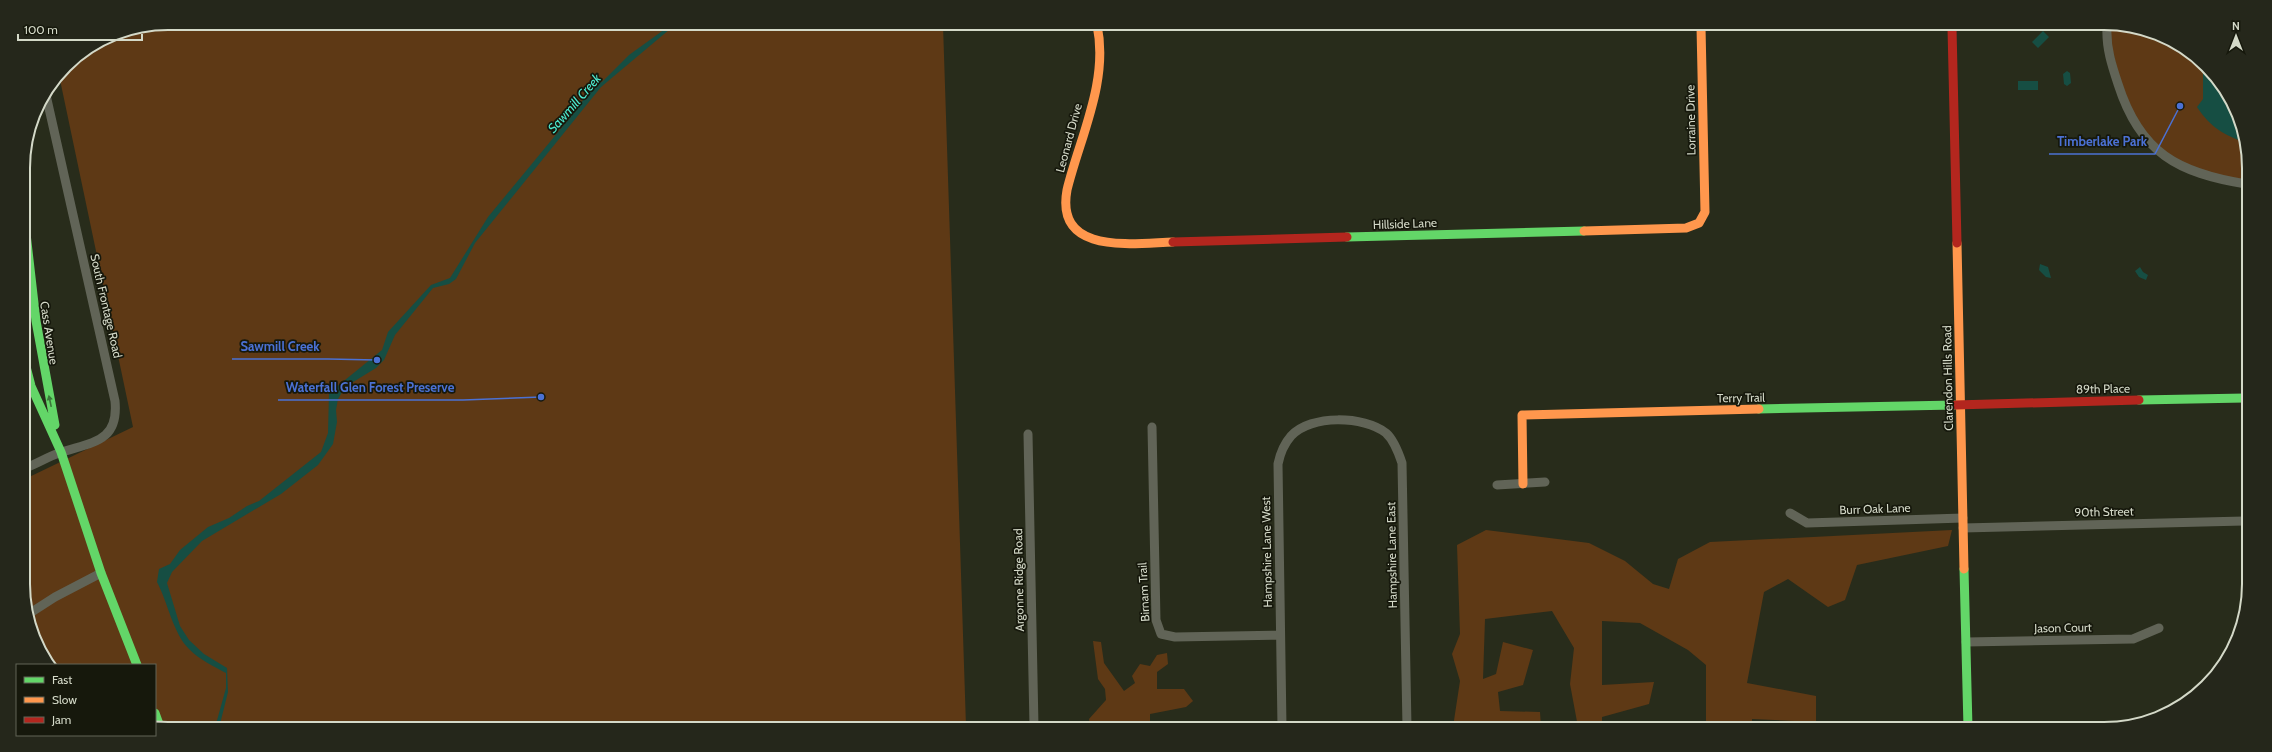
<svg xmlns="http://www.w3.org/2000/svg" width="2272" height="752" viewBox="0 0 2272 752" font-family="Cabin,sans-serif">
<style>
.green{fill:#5e3915}
.water{fill:#164e43}
.lines{fill:none;stroke-linecap:round;stroke-linejoin:round}
.street{stroke:#616457;stroke-width:9}
.fast{stroke:#63d668;stroke-width:9}
.slow{stroke:#ff974d;stroke-width:9}
.jam{stroke:#b3261e;stroke-width:9}
.oneway{fill:#3c773a}
.labels{text-anchor:middle;stroke-width:3.5;stroke-linejoin:round;paint-order:stroke}
.street-label{font-size:12px;fill:#d4d9c8;stroke:#16180c}
.water-label{font-size:13px;font-style:italic;fill:#4debd1;stroke:#16180c}
.rim{fill:none;stroke:#d4d9c8;stroke-width:2}
.leader{fill:none;stroke:#4b71d4;stroke-width:1.5}
.callout-dot{fill:#4b71d4;stroke:#16180c;stroke-width:1.5}
.callout-label{font-size:13px;text-anchor:middle;font-weight:bold;fill:#4b71d4;stroke:#16180c;stroke-width:3.5;stroke-linejoin:round;paint-order:stroke}
</style>
<rect width="100%" height="100%" fill="#282c1b"/>
<!-- green -->
<path class="green" d="M168 23 943 25 966 726 155 724V665H49L38 648 26 612 25 479 133 427 59 75 66 65 113 34Z
M2107 28H2141L2184 47 2213 72 2234 104 2246 140V184L2215 178 2163 154 2127 109Z
M1486 530 1589 543 1625 561 1653 584 1669 589 1678 559 1710 542 1952 530 1948 546 1857 565 1845 600 1828 607 1788 579 1764 592 1747 683 1816 696V722L1752 719V728H1706V665L1688 650 1640 623 1602 621V685L1654 682 1649 704 1602 717V727H1578L1570 684 1574 648 1552 611 1485 619 1483 679 1496 674 1503 642 1533 650 1523 685 1498 692 1500 711 1540 712 1541 727H1453L1460 681 1452 654 1460 634 1457 545Z
M1093 641 1101 642 1104 663 1124 691 1135 683 1132 676 1140 664 1150 666 1157 655 1167 653 1168 664 1157 672V689H1184L1193 701 1186 707 1150 714V726H1090L1089 719 1106 700 1105 689 1098 679Z"/>
<!-- water -->
<path class="water" d="M672 24H676L601 87 475 243 456 279 449 284 433 288 395 335 384 360 376 368 345 387 338 399 336 410 337 422 333 444 318 465 281 494 202 541 172 572 167 583 180 626 189 640 204 654 227 668 228 692 220 724H216L226 688V673C213 666 200 660 189 649 173 633 168 603 157 582L159 569 170 564 180 550 208 527 229 518 247 506 259 501 321 452 328 433 329 393 382 350 388 332 431 285 450 278 488 217 573 114 592 88 596 83 602 82 629 55Z
M2043 31 2049 37 2038 48 2032 42Z
M2203 63C2221 79 2246 119 2246 143 2223 134 2211 128 2197 107L2203 99Z
M2067 71 2070 73 2071 83 2067 86 2064 84 2063 74Z
M2018 81H2038V90H2018Z
M2040 264 2048 267 2051 278 2046 277 2039 270Z
M2140 267 2143 272 2148 275 2146 280 2139 277 2135 271Z"/>
<g class="lines">
<!-- street -->
<path class="street" d="M2107 28C2106 48 2112 66 2118 84 2140 153 2178 173 2246 184
M1152 427 1156 620 1161 634 1175 637 1280 635
M1028 434 1034 726
M25 468C37 464 47 457 59 453 91 442 119 443 115 401L46 95
M1497 485 1545 482
M1790 513 1807 523 1963 518
M1963 528 2244 521
M27 615 55 597 101 573
M1966 642 2133 639 2159 628
M1282 727 1278 464C1280 454 1284 444 1291 436 1311 414 1364 416 1386 433 1394 440 1399 454 1402 463L1407 727"/>
<!-- fast -->
<path class="fast" d="M24 216 36 321 55 425
M1347 237 1584 231
M24 359 31 386 61 452 101 573 137 665
M2139 400 2245 398
M1759 409 1955 405
M1964 569 1968 728
M155 713 159 724"/>
<!-- slow -->
<path class="slow" d="M1097 25C1109 81 1080 137 1067 190 1055 256 1134 243 1173 242
M1584 231 1686 228 1699 223 1705 212 1701 27
M1957 243 1964 569
M1523 484 1522 415 1759 409"/>
<!-- jam -->
<path class="jam" d="M1952 28 1957 243
M1173 242 1347 237
M1955 405 2139 400"/>
</g>
<!-- one-way arrows -->
<defs><path id="oneway-solid" d="M-6-.8H1V-3.2L6.5 0L1 3.2V.8H-6Z"/></defs>
<use class="oneway" href="#oneway-solid" transform="translate(50 401) rotate(-102)"/>
<g class="labels">
<!-- street labels -->
<g class="street-label">
<text transform="translate(1691 120) rotate(-91)" y="4">Lorraine Drive</text>
<text transform="translate(1069 138) rotate(-75)" y="4">Leonard Drive</text>
<text transform="translate(1405 224) rotate(-2)" y="4">Hillside Lane</text>
<text transform="translate(106 306) rotate(77)" y="4">South Frontage Road</text>
<text transform="translate(49 333) rotate(81)" y="4">Cass Avenue</text>
<text transform="translate(1948 378) rotate(-91)" y="4">Clarendon Hills Road</text>
<text transform="translate(2103 389) rotate(-1)" y="4">89th Place</text>
<text transform="translate(1741 398) rotate(-1)" y="4">Terry Trail</text>
<text transform="translate(1875 509) rotate(-2)" y="4">Burr Oak Lane</text>
<text transform="translate(2104 512) rotate(-1)" y="4">90th Street</text>
<text transform="translate(1267 552) rotate(-91)" y="4">Hampshire Lane West</text>
<text transform="translate(1392 555) rotate(-91)" y="4">Hampshire Lane East</text>
<text transform="translate(1019 580) rotate(-91)" y="4">Argonne Ridge Road</text>
<text transform="translate(1144 592) rotate(-93)" y="4">Birnam Trail</text>
<text transform="translate(2063 628) rotate(-1)" y="4">Jason Court</text>
</g>
<!-- water labels -->
<g class="water-label">
<text transform="translate(574 103) rotate(-49)" y="5">Sawmill Creek</text>
</g>
</g>
<!-- crop -->
<path d="M0 0H2272V752H0ZM168 30H2104A138 138 0 0 1 2242 168V584A138 138 0 0 1 2104 722H168A138 138 0 0 1 30 584V168A138 138 0 0 1 168 30Z" fill="#25271b" fill-rule="evenodd"/>
<path class="rim" d="M168 30H2104A138 138 0 0 1 2242 168V584A138 138 0 0 1 2104 722H168A138 138 0 0 1 30 584V168A138 138 0 0 1 168 30Z"/>
<!-- callouts -->
<path class="leader" d="M2180 106L2155 154H2049M377 360L328 359H232M541 397L463 400H278"/>
<g class="callout-dot">
<circle cx="2180" cy="106" r="4"/>
<circle cx="377" cy="360" r="4"/>
<circle cx="541" cy="397" r="4"/>
</g>
<g class="callout-label">
<text x="2102" y="146">Timberlake Park</text>
<text x="280" y="351">Sawmill Creek</text>
<text x="370" y="392">Waterfall Glen Forest Preserve</text>
</g>
<!-- legend -->
<rect x="16" y="664" width="140" height="72" fill="#16180c" stroke="#626557"/>
<rect x="24" y="677" width="20" height="6" fill="#63d668" stroke="#626557"/>
<text x="52" y="684" font-size="12" fill="#d4d9c8">Fast</text>
<rect x="24" y="697" width="20" height="6" fill="#ff974d" stroke="#626557"/>
<text x="52" y="704" font-size="12" fill="#d4d9c8">Slow</text>
<rect x="24" y="717" width="20" height="6" fill="#b3261e" stroke="#626557"/>
<text x="52" y="724" font-size="12" fill="#d4d9c8">Jam</text>
<!-- north arrow -->
<g transform="translate(2236 36)" stroke="#16180c" stroke-width="3" paint-order="stroke">
<path d="M0-3L7 15L0 10L-7 15Z" fill="#d4d9c8"/>
<text y="-6" font-size="11" font-weight="bold" text-anchor="middle" fill="#d4d9c8">N</text>
</g>
<!-- scale -->
<path d="M18 34v6h124v-6" fill="none" stroke="#d4d9c8" stroke-width="2"/>
<text x="24" y="34" font-size="12" fill="#d4d9c8" stroke="#16180c" stroke-width="3" paint-order="stroke">100 m</text>
</svg>
